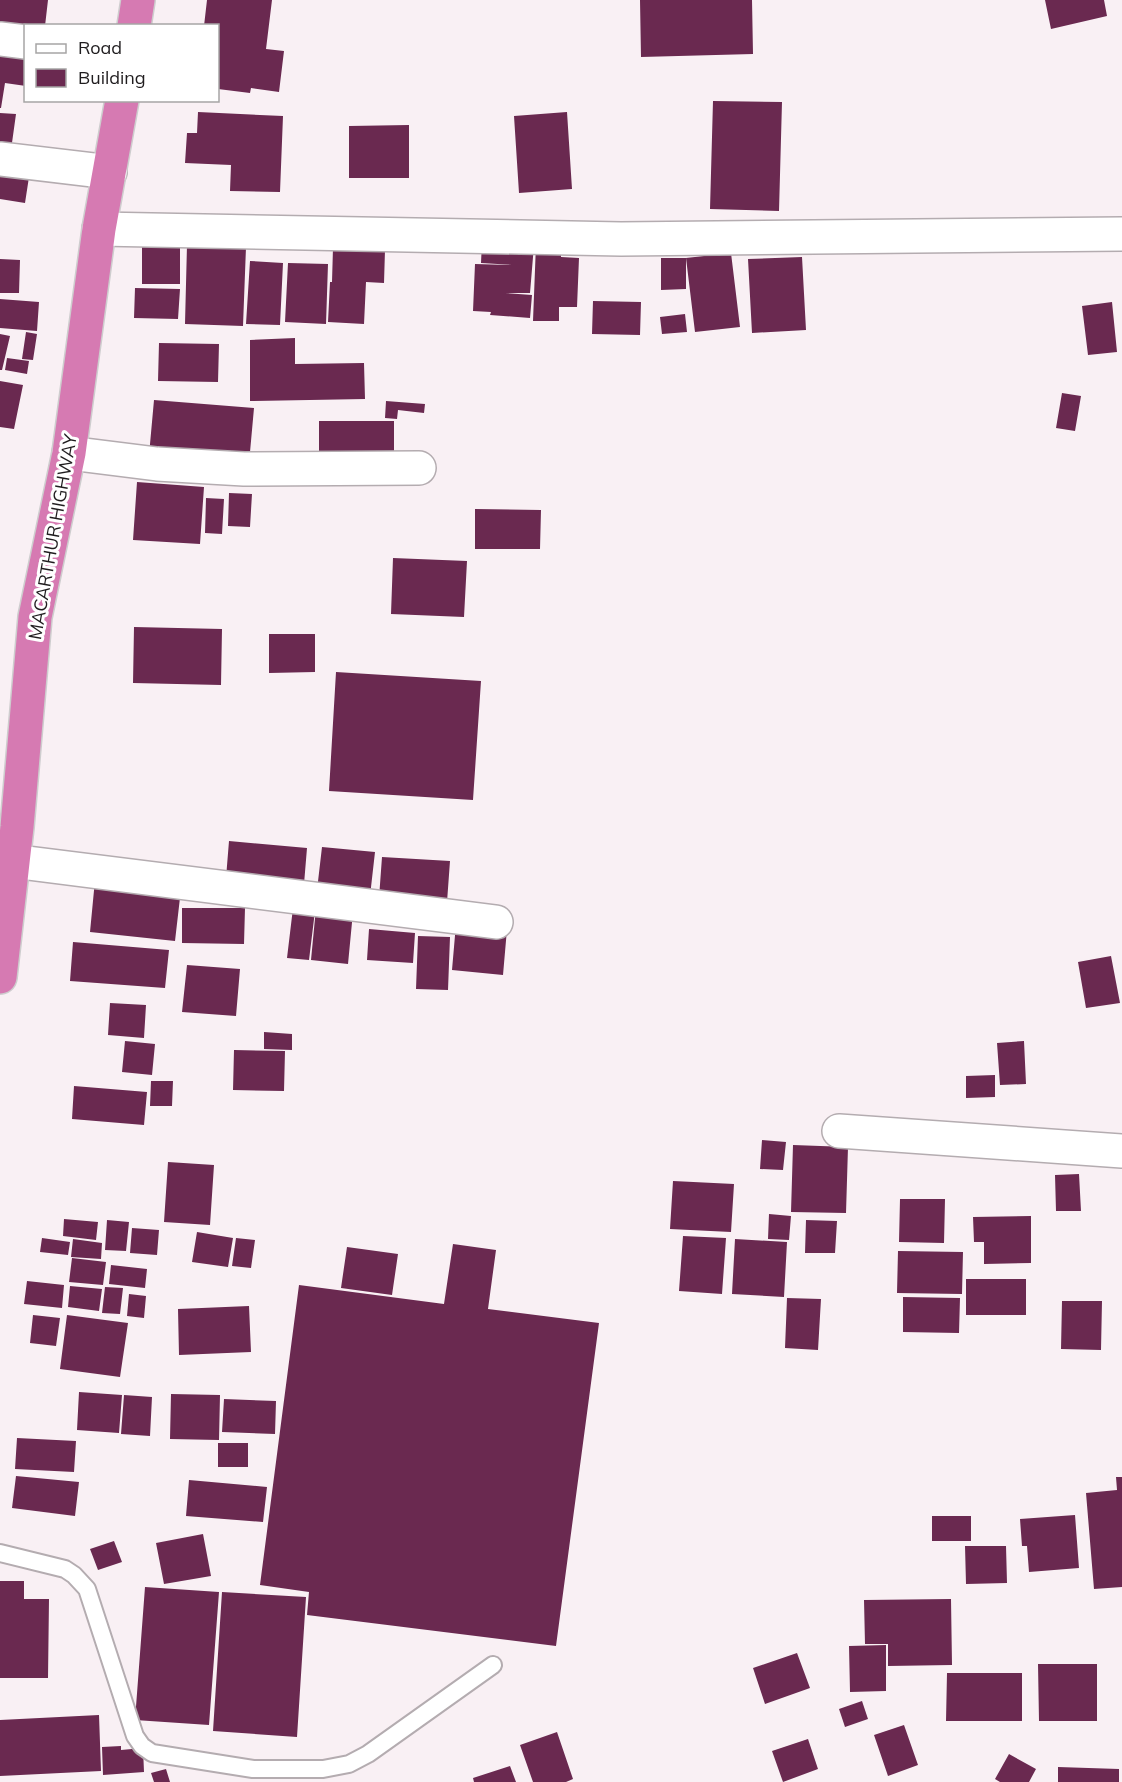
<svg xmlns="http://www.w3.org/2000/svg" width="1122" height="1782" viewBox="0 0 1122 1782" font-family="Mulish,sans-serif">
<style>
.building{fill:#6a2950}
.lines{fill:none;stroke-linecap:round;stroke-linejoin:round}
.service-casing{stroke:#b4acb0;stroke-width:20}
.minor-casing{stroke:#b4acb0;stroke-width:36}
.trunk-casing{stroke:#cecdce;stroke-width:36}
.service{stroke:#fff;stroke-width:16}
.minor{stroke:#fff;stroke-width:33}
.trunk{stroke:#d67ab2;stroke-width:33}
.labels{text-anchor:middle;stroke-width:6;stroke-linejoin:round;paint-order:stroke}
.street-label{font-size:18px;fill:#201d1f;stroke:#fff}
</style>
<rect width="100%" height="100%" fill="#f9f0f4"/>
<!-- building -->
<path class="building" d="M0 0H48L45 26H26L0 30Z
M207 0H272L266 49 284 51 279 92 251 88 250 93 218 89V26H204Z
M640 0H752L753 54 641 57Z
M1045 0H1104L1107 16 1051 29Z
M0 52 26 56V86L5 83 1 108H0Z
M713 101 782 102 779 211 710 209Z
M198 112 283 116 280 192 230 191 231 165 185 163 187 133H197Z
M567 112 572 189 519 193 514 116Z
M0 113 16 114 11 150 0 149Z
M409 125V178H349V126Z
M0 172 29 177 25 203 0 199Z
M482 242 534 245 530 293H505L532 295 530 318 490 315 491 312 473 311 475 264 512 265 481 263Z
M536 244 561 245V257L579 258 577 307H559V321H533Z
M187 245 246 247 243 326 185 324Z
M142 247H180V284H142Z
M333 248 385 250 384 283 366 282 364 324 328 322 330 282H332Z
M731 253 740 327 695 332 686 258Z
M802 257 806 330 752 333 748 259Z
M661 258H686V289L661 290Z
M0 259 20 260 19 293H0Z
M250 261 283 263 280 325 246 324Z
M288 263 328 264 326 324 285 322Z
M135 288 180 289 178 319 134 318Z
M0 299 39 302 37 331 0 328Z
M593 301 641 302 640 335 592 334Z
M1112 302 1117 352 1088 355 1082 306Z
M685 314 687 332 662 334 660 317Z
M26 332 37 334 33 360 22 359Z
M0 334 10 336 2 370H0Z
M295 338V364L364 363 365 399 250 401V340Z
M159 343 219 344 218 382 158 381Z
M7 358 29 361 27 374 5 370Z
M0 381 23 385 14 429 0 427Z
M1062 393 1081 396 1075 431 1056 428Z
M154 400 254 408 249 463 149 455Z
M386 401 425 404 424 413 398 410 397 419 385 418Z
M319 421H394V457L319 456Z
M137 482 204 487 200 544 133 540Z
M229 493 252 494 250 527 228 526Z
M206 498 224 499 222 534 205 533Z
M475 509 541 510 540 549H475Z
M393 558 467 561 464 617 391 614Z
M134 627 222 629 221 685 133 683Z
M269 634H315V672L269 673Z
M336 672 481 681 473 800 329 791Z
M229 841 307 848 304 884 226 878Z
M322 847 375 852 370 896 317 890Z
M382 857 450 861 447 902 379 898Z
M95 880 181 889 175 941 90 932Z
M182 908H245L244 944 182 943Z
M293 908 315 911 309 960 287 958Z
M316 908 353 912 348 964 311 960Z
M456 924 507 929 503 975 452 970Z
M369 929 415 933 413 963 367 960Z
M418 936 450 937 448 990 416 989Z
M73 942 169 950 165 988 70 981Z
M1111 956 1120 1003 1086 1008 1078 962Z
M187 965 240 969 236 1016 182 1012Z
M110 1003 146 1005 144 1038 108 1035Z
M264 1032 292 1034V1050L264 1049Z
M125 1041 155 1044 152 1075 122 1072Z
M1024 1041 1026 1084 1000 1085 997 1043Z
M234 1050 285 1051 284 1091 233 1090Z
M995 1075V1097L966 1098V1076Z
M151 1081H173L172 1106H150Z
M74 1086 147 1092 144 1125 72 1119Z
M762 1140 786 1142 783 1170 760 1169Z
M793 1145 848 1147 846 1213 791 1212Z
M168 1162 214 1165 210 1225 164 1222Z
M1079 1174 1081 1211H1056L1055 1175Z
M673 1181 734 1184 731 1232 670 1229Z
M900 1199H945L944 1243 899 1242Z
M769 1214 791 1216 789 1240 768 1239Z
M1031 1216V1263L984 1264V1242H974L973 1217Z
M64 1219 98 1222 96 1240 63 1236Z
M107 1220 129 1222 126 1251 105 1250Z
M806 1220 837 1221 835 1253H805Z
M132 1228 159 1230 157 1255 130 1253Z
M197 1232 233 1238 228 1267 192 1262Z
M683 1236 726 1238 722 1294 679 1291Z
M42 1238 70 1242 68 1255 40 1252Z
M236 1238 255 1240 251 1268 232 1266Z
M73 1239 102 1243 101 1259 71 1257Z
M735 1239 787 1242 784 1297 732 1294Z
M453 1244 496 1250 488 1309 599 1323 556 1646 307 1615 309 1592 260 1585 299 1285 444 1304Z
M347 1247 398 1254 392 1295 341 1288Z
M898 1251 963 1252 962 1294 897 1293Z
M72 1258 106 1262 103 1285 69 1282Z
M111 1265 147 1269 145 1288 109 1284Z
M966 1279H1026V1315H966Z
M27 1281 64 1285 62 1308 24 1304Z
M70 1286 102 1289 99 1311 68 1307Z
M105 1287 123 1288 120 1314 102 1313Z
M129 1294 146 1296 144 1318 127 1316Z
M903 1297 960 1298 959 1333 903 1332Z
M787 1298 821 1299 818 1350 785 1348Z
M1062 1301H1102L1101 1350 1061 1349Z
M249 1306 251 1352 179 1355 178 1309Z
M33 1315 60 1318 56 1346 30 1343Z
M67 1315 128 1323 120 1377 60 1369Z
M79 1392 122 1395 119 1433 77 1430Z
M171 1394 220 1395 219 1440 170 1439Z
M124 1395 152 1397 150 1436 121 1434Z
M224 1399 276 1401 275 1434 222 1432Z
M17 1438 76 1441 74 1472 15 1469Z
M218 1443H248V1467H218Z
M16 1476 79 1482 75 1516 12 1508Z
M1116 1477H1122V1587L1094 1589 1086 1493 1117 1490Z
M189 1480 267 1487 263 1522 186 1516Z
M1075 1515 1079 1568 1029 1572 1027 1546H1022L1020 1519Z
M932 1516H971V1541H932Z
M203 1534 211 1576 164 1584 156 1543Z
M114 1541 122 1562 98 1570 90 1549Z
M965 1546H1006L1007 1583 966 1584Z
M0 1581H24V1599H49L48 1678H0Z
M145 1587 219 1592 209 1725 135 1720Z
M222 1592 306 1597 297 1737 213 1731Z
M951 1599 952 1665 888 1666V1644H865L864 1600Z
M886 1645V1691L850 1692 849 1646Z
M797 1653 810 1688 765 1704 753 1668Z
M1038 1664H1097V1721H1039Z
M947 1673H1022V1721H946Z
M862 1701 868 1719 845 1727 839 1709Z
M99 1715 101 1771 0 1776V1720Z
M904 1725 918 1765 888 1776 874 1735Z
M557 1732 573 1779 566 1782H533L520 1745Z
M808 1739 818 1769 783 1782 772 1751Z
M121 1746V1750L143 1748 144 1772 103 1775 102 1747Z
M1009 1754 1036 1769 1029 1782H1000L995 1779Z
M510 1766 516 1782H474L473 1778Z
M1058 1767 1119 1769V1782H1058Z
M166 1769 170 1782H154L151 1773Z"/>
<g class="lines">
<defs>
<path id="service" d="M0 1553 65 1569 74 1575 87 1589 135 1736 142 1746 152 1753 253 1769H323L349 1764 368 1754 493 1665"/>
<path id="minor" d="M0 39 26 42
M0 159 110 172
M99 229 621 239 1122 234
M69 453 157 464 244 469 419 468
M12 861 496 922
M839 1131 1122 1151"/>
<path id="trunk" d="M134 26 138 0
M0 977 17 827 35 617 69 453 99 229 122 100"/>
</defs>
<!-- service casing -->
<use href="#service" class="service-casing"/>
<!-- minor casing -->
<use href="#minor" class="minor-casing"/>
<!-- trunk casing -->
<use href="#trunk" class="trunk-casing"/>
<!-- service -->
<use href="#service" class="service"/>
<!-- minor -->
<use href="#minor" class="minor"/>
<!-- trunk -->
<use href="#trunk" class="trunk"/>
</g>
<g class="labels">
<!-- street labels -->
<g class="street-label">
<text transform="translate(53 537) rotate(-80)" y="6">MACARTHUR HIGHWAY</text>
</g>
</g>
<!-- legend -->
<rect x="24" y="24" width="195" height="78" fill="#ffffff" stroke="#a6a5a5" stroke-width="1.5"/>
<rect x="36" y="44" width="30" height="9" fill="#ffffff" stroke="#a6a5a5" stroke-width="1.5"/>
<text x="78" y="54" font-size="18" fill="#201d1f">Road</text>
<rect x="36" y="69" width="30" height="18" fill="#6a2950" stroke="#a6a5a5" stroke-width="1.5"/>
<text x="78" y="84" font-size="18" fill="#201d1f">Building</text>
</svg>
